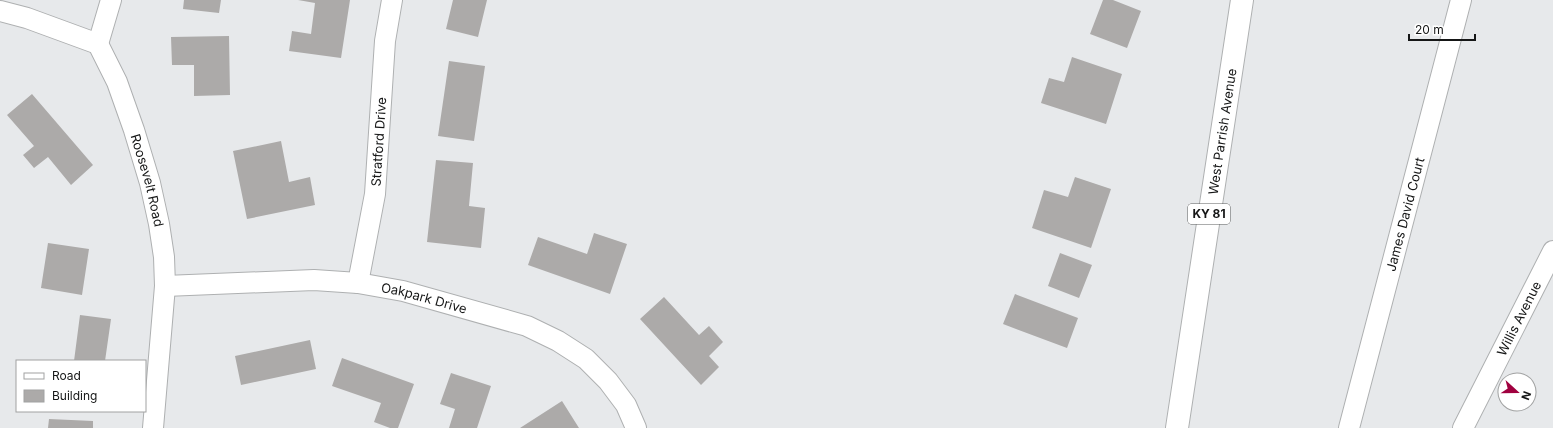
<svg xmlns="http://www.w3.org/2000/svg" width="1553" height="428" viewBox="0 0 1553 428" font-family="Inter,sans-serif">
<style>
.building{fill:#acaaa9}
.lines{fill:none;stroke-linecap:round;stroke-linejoin:round}
.street-casing{stroke:#aeb0b1;stroke-width:22}
.primary-casing{stroke:#aeb0b1;stroke-width:24}
.street{stroke:#fff;stroke-width:20}
.primary{stroke:#fff;stroke-width:22}
.labels{text-anchor:middle;stroke-width:4;stroke-linejoin:round;paint-order:stroke}
.shield{fill:#fff;stroke:#5b5c5c;stroke-width:1}
.shield-label{font-size:12px;font-weight:bold;fill:#151616}
.street-label{font-size:13px;fill:#151616;stroke:#fff}
</style>
<rect width="100%" height="100%" fill="#e7e9eb"/>
<!-- building -->
<path class="building" d="M184 0H221L219 13 183 9Z
M298 0H350L341 58 289 51 292 31 311 34 315 3Z
M453 0H487L478 37 446 29Z
M1103 0H1113L1141 11 1127 48 1090 34Z
M229 36 230 95 194 96V65H172L171 37Z
M1072 57 1122 74 1106 124 1041 103 1049 78 1064 82Z
M449 61 485 66 474 141 438 136Z
M32 94 93 165 71 185 48 157 34 168 23 155 34 146 7 115Z
M281 141 289 182 310 177 315 205 247 219 233 151Z
M436 160 473 163 469 206 485 208 481 248 427 242Z
M1075 177 1111 189 1091 248 1032 228 1044 190 1068 197Z
M594 233 627 244 610 294 528 265 538 237 587 254Z
M48 243 89 249 82 295 41 288Z
M1060 253 1092 265 1079 298 1048 286Z
M1015 294 1078 318 1067 348 1003 324Z
M664 297 699 335 709 326 723 342 709 356 719 367 701 385 640 319Z
M80 315 111 319 105 361H74Z
M310 340 316 369 241 385 235 356Z
M342 358 414 384 398 428H390L374 422 381 403 332 386Z
M451 373 491 386 477 428H449L455 409 440 404Z
M562 401 579 428H520Z
M49 419 93 421V428H48Z"/>
<g class="lines">
<defs>
<g id="street">
<path id="s1" d="M0 11 27 18 98 44 117 82 134 130 150 183 159 224 164 257 165 286 153 428"/>
<path d="M98 44 111 0"/>
<path id="s2" d="M358 283 375 194 385 41 392 0"/>
<path id="s3" d="M165 286 314 280 358 283 403 291 527 326 558 341 586 359 608 381 626 405 636 428"/>
<path id="s4" d="M1349 428 1461 0"/>
<path id="s5" d="M1463 428 1553 251"/>
</g>
<g id="primary">
<path id="s6" d="M1177 428 1242 0"/>
</g>
</defs>
<!-- street casing -->
<use href="#street" class="street-casing"/>
<!-- primary casing -->
<use href="#primary" class="primary-casing"/>
<!-- street -->
<use href="#street" class="street"/>
<!-- primary -->
<use href="#primary" class="primary"/>
</g>
<g class="labels">
<!-- shield labels -->
<rect class="shield" x="1188" y="204" width="42" height="20" rx="3"/>
<g class="shield-label">
<text x="1209" y="218">KY 81</text>
</g>
<!-- street labels -->
<g class="street-label">
<text dy="5" stroke="none"><textPath href="#s6" startOffset="300">West Parrish Avenue</textPath></text>
<text dy="5" stroke="none"><textPath href="#s2" startOffset="143">Stratford Drive</textPath></text>
<text dy="5" stroke="none"><textPath href="#s1" startOffset="249">Roosevelt Road</textPath></text>
<text dy="5" stroke="none"><textPath href="#s4" startOffset="221">James David Court</textPath></text>
<text dy="5" stroke="none"><textPath href="#s3" startOffset="261">Oakpark Drive</textPath></text>
<text dy="5" stroke="none"><textPath href="#s5" startOffset="123">Willis Avenue</textPath></text>
</g>
</g>
<!-- legend -->
<rect x="16" y="360" width="130" height="52" fill="#ffffff" stroke="#a1a2a2"/>
<rect x="24" y="373" width="20" height="6" fill="#ffffff" stroke="#a1a2a2"/>
<text x="52" y="380" font-size="12" fill="#151616">Road</text>
<rect x="24" y="390" width="20" height="12" fill="#acaaa9" stroke="#a1a2a2"/>
<text x="52" y="400" font-size="12" fill="#151616">Building</text>
<!-- north arrow -->
<g transform="translate(1517 392) rotate(111)"><circle r="19" fill="#ffffff" stroke="#a1a2a2"/>
<path d="M0-3L7 15L0 10L-7 15Z" fill="#a0003f"/>
<text y="-6" font-size="11" font-weight="bold" text-anchor="middle" fill="#151616">N</text>
</g>
<!-- scale -->
<path d="M1409 34v6h66v-6" fill="none" stroke="#151616" stroke-width="2"/>
<text x="1415" y="34" font-size="12" fill="#151616" stroke="#ffffff" stroke-width="3" paint-order="stroke">20 m</text>
</svg>
